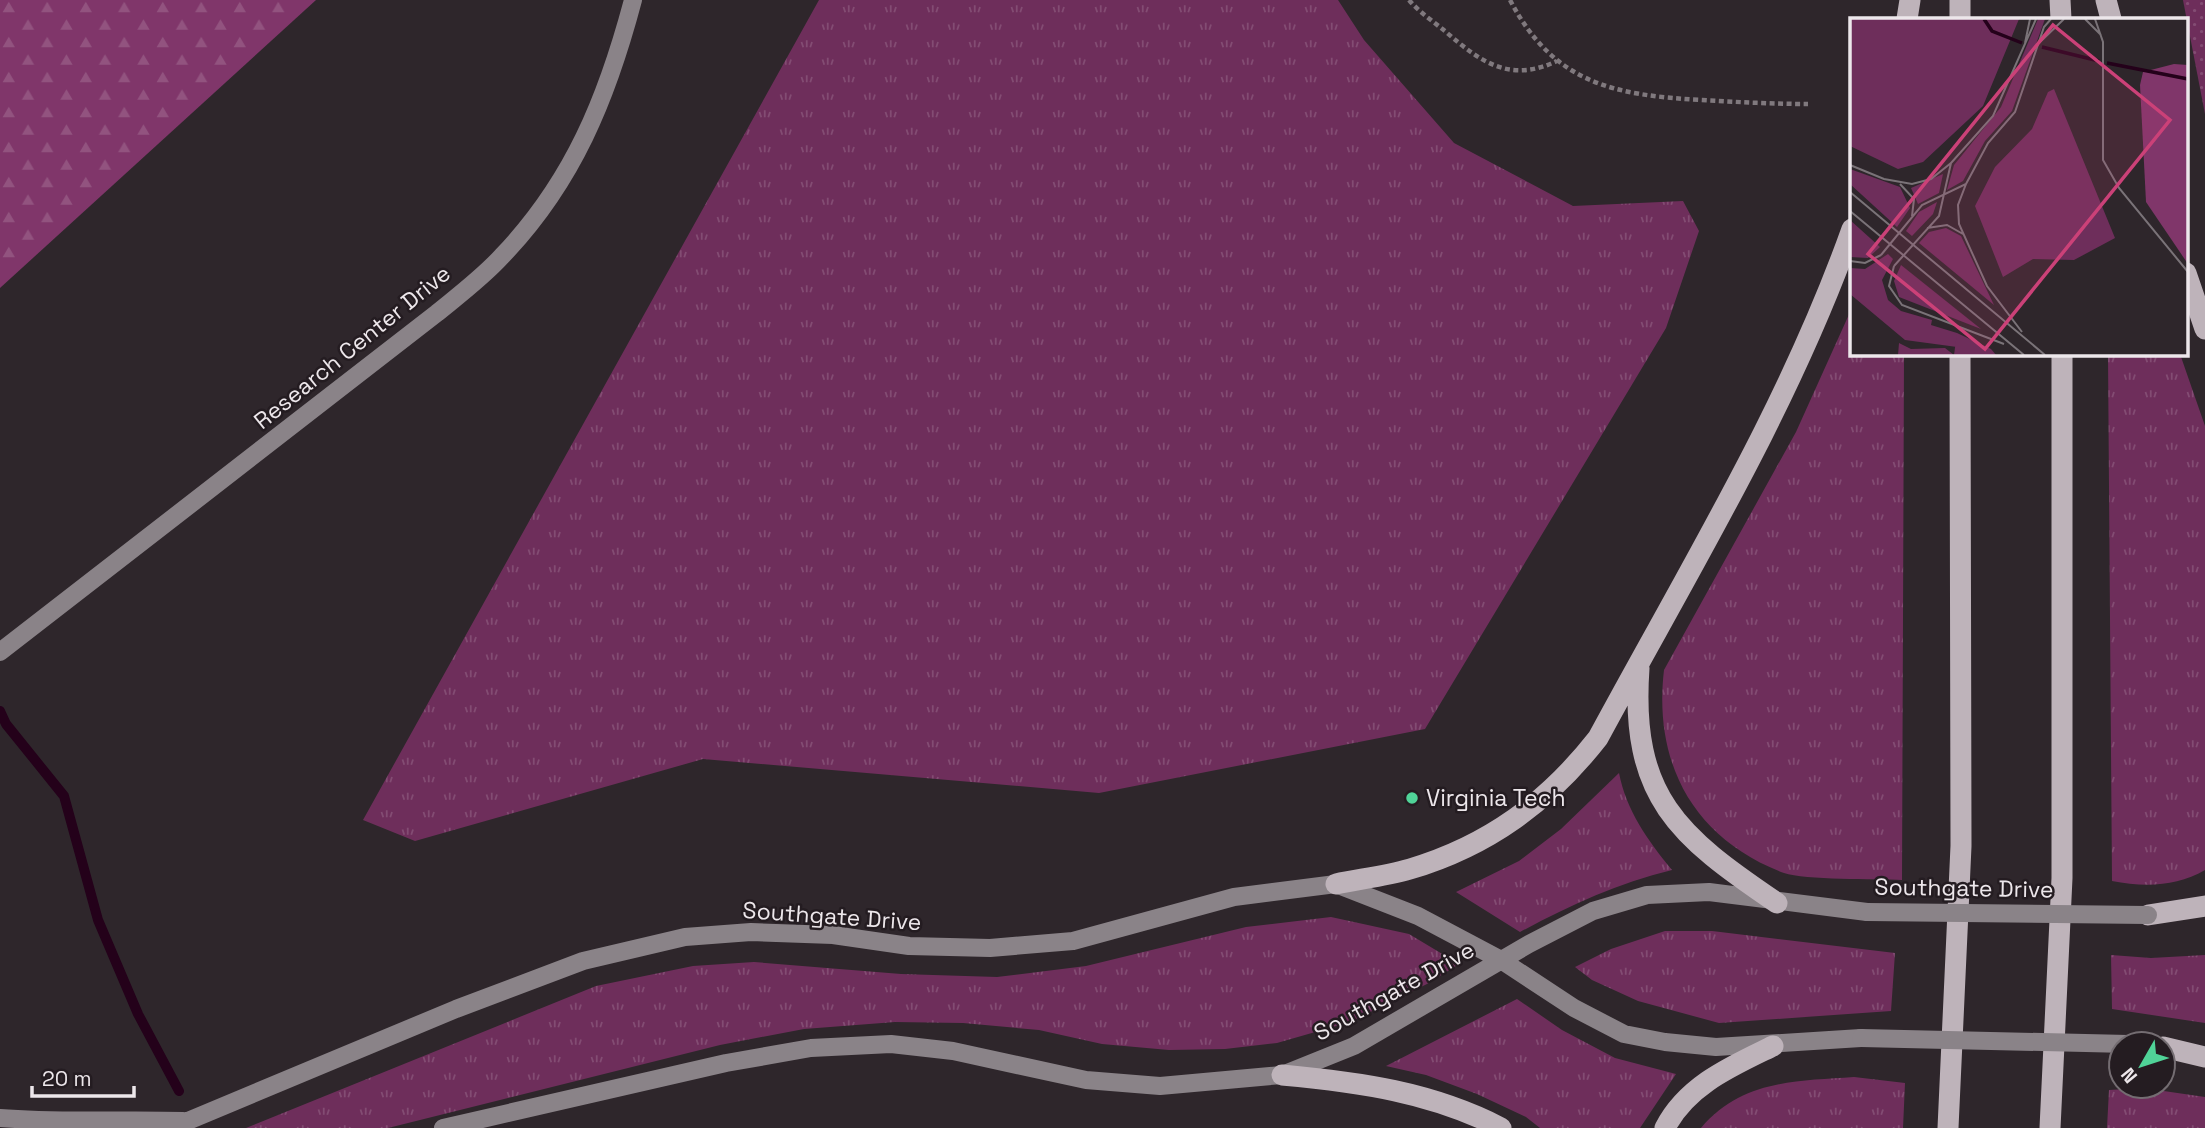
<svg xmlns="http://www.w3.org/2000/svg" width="2205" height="1128" viewBox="0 0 2205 1128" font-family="'Space Grotesk',sans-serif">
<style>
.grass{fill:url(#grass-tufts)}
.forest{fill:url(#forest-firs)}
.park{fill:url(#park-dots)}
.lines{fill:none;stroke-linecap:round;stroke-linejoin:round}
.stream{stroke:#24011a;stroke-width:10}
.path{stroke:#80797e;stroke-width:4.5;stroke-dasharray:5 3.5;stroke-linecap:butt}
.secondary{stroke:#8a8388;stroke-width:18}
.motorway{stroke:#beb3ba;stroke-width:21}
.secondary-bridge{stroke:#8a8388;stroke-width:18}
.poi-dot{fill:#50d398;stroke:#241c21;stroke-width:2.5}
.labels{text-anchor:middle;stroke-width:5;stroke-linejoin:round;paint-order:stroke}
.street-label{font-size:23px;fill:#ede7eb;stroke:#241c21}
.poi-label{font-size:23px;fill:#ede7eb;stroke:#241c21;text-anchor:start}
.inset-river{fill:none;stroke:#24011a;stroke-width:3.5}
.inset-road{fill:none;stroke:#7a7378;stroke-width:2}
.view{fill:#cb4178;fill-opacity:0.15;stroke:#cb4178;stroke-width:3.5}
.inset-edge{fill:none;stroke:#ede7eb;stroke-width:3.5}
</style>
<defs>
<pattern id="grass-tufts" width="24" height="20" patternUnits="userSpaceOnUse" patternTransform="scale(1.75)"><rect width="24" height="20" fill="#6e2e5b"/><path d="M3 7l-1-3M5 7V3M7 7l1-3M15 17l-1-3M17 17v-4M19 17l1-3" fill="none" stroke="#834c73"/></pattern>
<pattern id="forest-firs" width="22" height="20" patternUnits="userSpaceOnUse" patternTransform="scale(1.75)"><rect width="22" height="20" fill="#80366a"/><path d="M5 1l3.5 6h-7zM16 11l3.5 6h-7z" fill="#92537f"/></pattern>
<pattern id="park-dots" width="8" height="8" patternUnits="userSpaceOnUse" patternTransform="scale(1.75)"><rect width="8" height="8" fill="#6e2e5b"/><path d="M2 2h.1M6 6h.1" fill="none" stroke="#834c73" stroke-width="1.8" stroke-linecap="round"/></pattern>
</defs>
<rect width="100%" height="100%" fill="#2e262b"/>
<!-- grass -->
<path class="grass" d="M819 0H1338L1364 40 1454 143 1573 206 1683 201 1699 231 1666 328 1425 729 1099 793 703 759 415 841 363 820Z
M1851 310 1852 354H1904L1902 880C1876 879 1805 880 1784 873 1694 839 1653 764 1664 670L1796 432Z
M2108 354H2180L2205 426V870C2176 887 2144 887 2112 881Z
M1619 773C1626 810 1648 841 1672 870 1617 883 1569 906 1520 932L1456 892 1519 861 1561 829Z
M1331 917 1409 934 1459 964 1427 984 1350 1022 1277 1043 1225 1049 1169 1050 1102 1044 1039 1030 963 1023 895 1022 804 1029 720 1045 388 1128H246L596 986 693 966 754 962 901 974 997 977 1086 966 1246 927Z
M1665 931H1712L1895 953 1891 1011 1719 1023 1638 1001 1592 980 1575 967 1611 949Z
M2111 955 2151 958 2205 955V1023L2112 1009Z
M1517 999 1562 1030 1615 1058 1676 1074 1640 1128H1540L1526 1117 1477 1094 1426 1075 1386 1066Z
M1854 1077 1905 1083 1903 1128H1701C1742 1080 1796 1081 1854 1077Z
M2143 1088 2205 1097V1128H2107L2109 1090Z"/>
<!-- forest -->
<path class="forest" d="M0 0H316L0 288Z"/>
<!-- park -->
<path class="park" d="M2183 0H2205V114Z"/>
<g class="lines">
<!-- stream -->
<path class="stream" d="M0 711 6 724 64 796 98 920 138 1014 179 1091"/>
<!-- path -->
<path class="path" d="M1409 0C1419 12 1434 22 1446 32 1482 63 1510 83 1557 61
M1510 0C1554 84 1614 95 1701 100 1737 102 1772 104 1808 104"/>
<!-- secondary -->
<path class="secondary" d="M0 652 437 313C459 295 483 277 502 256 573 182 607 98 633 0
M0 1118C61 1123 122 1119 183 1121
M171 1128 456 1009 583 961 685 937 751 932 833 935 909 946 990 948 1073 941 1234 897 1336 884 1418 916 1501 960 1574 1008 1624 1034 1665 1042 1716 1047 1861 1038
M443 1128 726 1063 811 1048 891 1044 953 1051 1086 1080 1160 1086 1282 1075 1354 1046 1529 944 1593 911 1647 895 1709 892 1867 912"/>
<!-- motorway -->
<path class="motorway" d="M1960 0V19
M2060 0 2061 19
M2106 0 2111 19
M1907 19 1910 0
M2186 273 2205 329
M1639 668C1630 797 1678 836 1777 903
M1336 884C1360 879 1386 876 1410 869 1488 846 1548 802 1598 738 1688 571 1788 409 1852 229
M2148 915 2205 906
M2163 1047 2205 1057
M1282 1075C1358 1082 1432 1092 1501 1128
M1665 1128C1687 1085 1732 1066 1773 1046
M1948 1128 1961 846 1960 354
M2050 1128 2062 878V354"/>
<!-- secondary-bridge -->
<path class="secondary-bridge" d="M1867 912 2148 915
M1861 1038 2128 1044"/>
</g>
<!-- markers -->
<circle class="poi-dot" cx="1412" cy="798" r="7"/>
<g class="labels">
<!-- street labels -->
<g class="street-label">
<text transform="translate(352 347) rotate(-39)" y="8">Research Center Drive</text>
<text transform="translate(1964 888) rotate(1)" y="8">Southgate Drive</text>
<text transform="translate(832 916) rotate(4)" y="8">Southgate Drive</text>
<text transform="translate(1394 991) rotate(-29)" y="8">Southgate Drive</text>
</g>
<!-- poi labels -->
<g class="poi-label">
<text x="1426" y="806">Virginia Tech</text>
</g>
</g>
<!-- overview -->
<g transform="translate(1850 18)">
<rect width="338" height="338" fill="#2e262b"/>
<path d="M0 1H169L133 88 73 144 48 151 0 128ZM188 1H195L162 93 135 123 113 163 97 172 104 147 151 89ZM204 71 265 220 224 242 183 241 153 259 125 188 145 149 182 111 198 74ZM0 151 50 169 60 190 47 209 0 166ZM93 156 89 175 68 186 61 170ZM87 184 83 196 62 218 56 213 69 194ZM0 202 30 229 18 240 0 239ZM96 210 111 218 144 287 69 225 79 214ZM38 236 43 241 32 262 38 282 51 293 82 302 81 307 107 315V329L55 322 0 276V250L15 251ZM51 247 131 311 49 279 44 263ZM49 325 61 331 95 330 104 337H48Z" fill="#6e2e5b"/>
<path d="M324 46 338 47V246L296 184 290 67 293 54Z" fill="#80366a"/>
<path d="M107 315 141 331 146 337H104Z" fill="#6e2e5b"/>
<path class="inset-river" d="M134 1 142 13 172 25M192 29 249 43M257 45 338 61"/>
<path class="inset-road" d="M235 1 251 17M245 1 253 24V142L269 170 338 254M175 25 180 1M189 25 214 1M0 147 34 161 62 166 81 161 101 145M50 166 64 181 62 198M116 166 108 187 109 206 137 268 172 314M0 174 195 337M0 193 174 337M77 210 97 207 113 216M31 237 72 187 116 166 138 125 165 94 194 9 201 1M0 243 15 245 31 237M44 248 89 198 101 145 143 98 186 1M44 248 39 268 52 287 154 326"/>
<path class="view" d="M203 7 320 102 135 331 18 236Z"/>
<rect width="338" height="338" class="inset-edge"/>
</g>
<!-- north arrow -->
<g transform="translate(2142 1065) rotate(231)"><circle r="33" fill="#241c21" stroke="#746d72" stroke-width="2"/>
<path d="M0-5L12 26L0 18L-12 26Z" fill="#50d398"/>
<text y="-10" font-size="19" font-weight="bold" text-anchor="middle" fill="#ede7eb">N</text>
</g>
<!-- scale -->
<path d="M32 1086v10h102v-10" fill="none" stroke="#ede7eb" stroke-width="3.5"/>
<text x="42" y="1086" font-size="21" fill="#ede7eb" stroke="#241c21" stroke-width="5" paint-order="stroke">20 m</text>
</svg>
